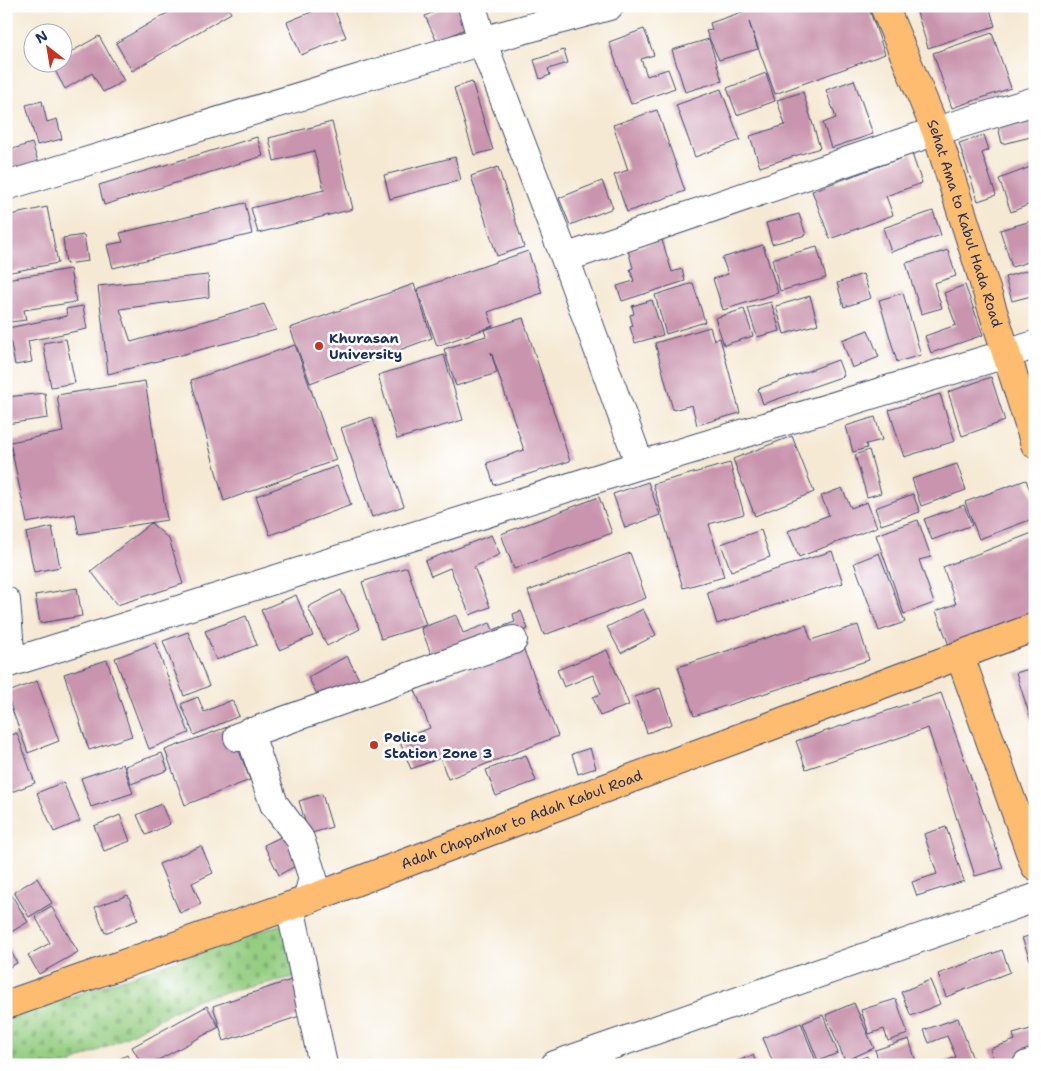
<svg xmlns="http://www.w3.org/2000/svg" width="1041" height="1071" viewBox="0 0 1041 1071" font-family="'Shantell Sans',sans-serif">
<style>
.cemetery{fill:url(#cemetery-stones);stroke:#587e70}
.building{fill:#c994ad}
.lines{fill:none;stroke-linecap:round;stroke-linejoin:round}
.minor-casing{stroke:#3c4b70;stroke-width:30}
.major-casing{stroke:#3c4b70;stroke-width:30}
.minor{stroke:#fff;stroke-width:28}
.major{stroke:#febc70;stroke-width:28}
.poi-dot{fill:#c8321e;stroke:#fff;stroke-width:2}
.labels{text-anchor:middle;stroke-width:5;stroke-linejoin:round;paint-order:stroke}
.street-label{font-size:14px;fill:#1b2f5e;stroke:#fff}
.poi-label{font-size:14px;font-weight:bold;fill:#1b2f5e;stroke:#fff;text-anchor:start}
</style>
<defs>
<pattern id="cemetery-stones" width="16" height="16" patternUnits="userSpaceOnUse" patternTransform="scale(1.25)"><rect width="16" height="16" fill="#95cd81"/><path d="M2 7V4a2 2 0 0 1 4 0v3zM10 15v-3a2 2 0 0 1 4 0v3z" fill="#80b072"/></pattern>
</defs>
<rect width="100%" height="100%" fill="#fff"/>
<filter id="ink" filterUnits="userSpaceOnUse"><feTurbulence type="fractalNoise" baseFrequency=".02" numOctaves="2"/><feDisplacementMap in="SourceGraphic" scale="10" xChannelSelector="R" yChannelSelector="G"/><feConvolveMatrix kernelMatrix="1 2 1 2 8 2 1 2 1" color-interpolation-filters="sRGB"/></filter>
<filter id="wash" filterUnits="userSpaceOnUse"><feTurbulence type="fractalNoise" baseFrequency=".0096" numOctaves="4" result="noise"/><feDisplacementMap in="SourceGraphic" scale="20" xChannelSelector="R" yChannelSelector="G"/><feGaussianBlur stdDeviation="1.12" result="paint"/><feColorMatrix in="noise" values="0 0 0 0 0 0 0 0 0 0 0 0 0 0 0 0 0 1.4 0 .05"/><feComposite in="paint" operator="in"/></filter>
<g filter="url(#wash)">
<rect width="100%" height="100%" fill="#f5e9d3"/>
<!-- cemetery -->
<path class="cemetery" d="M285 923 298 976 197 999 114 1043 67 1065H6V1019Z"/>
<g id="blocks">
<!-- building -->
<path class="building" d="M179 6H227L231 13 132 71 116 43Z
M326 6H333L346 37 301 55 287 22Z
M446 6H457L467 28 437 42 425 16Z
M743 6H868L885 54 775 94 749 22 758 49 719 60 706 31 712 30 710 23 745 11Z
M915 6H989L995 26 928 48Z
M644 29 654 55 641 59 647 76 668 69 675 88 631 104 609 42Z
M992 33 1011 88 952 108 933 53Z
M99 36 124 81 103 92 92 73 65 89 51 63 62 62V57Z
M709 39 722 81 685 92 672 50Z
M564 50 568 63 548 69 550 75 540 79 534 60Z
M766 73 775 101 737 115 727 88Z
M854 80 873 134 831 148 823 123 836 118 826 90Z
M472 82 493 150 474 155 454 88Z
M721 89 740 140 695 157 676 105Z
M803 92 820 148 760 167 750 136 785 125 777 100Z
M42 101 47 122 57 119 62 139 37 145 26 105Z
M657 110 685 191 627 212 614 175 628 170 613 125Z
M1032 117 1035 127V136L1002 144 998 126Z
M332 122 353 209 258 233 251 208 324 190 314 151 274 161 269 138Z
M984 135 989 150 982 153 996 195 978 201 959 143Z
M257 137 263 156 104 205 99 185Z
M32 143 40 168 6 179V151Z
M912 154 922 183 886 196 893 215 830 239 812 191Z
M455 157 461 180 390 199 384 175Z
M1033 166 1035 170V202L1011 212 999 179Z
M498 167 524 247 497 256 471 176Z
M602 181 613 208 570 225 559 198Z
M245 203 252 234 113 268 107 245 123 242 120 233Z
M47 207 58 263 6 273V216Z
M933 211 941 235 891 252 883 228Z
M799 214 806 235 772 244 766 223Z
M1035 220V260L1012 267 1000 230Z
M84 235 88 261 66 264 63 238Z
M662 240 672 272 682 269 685 281 622 301 617 286 634 281 630 269 633 268 628 250Z
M763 245 778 293 723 310 713 279 728 274 722 258Z
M817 247 826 278 780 291 772 259Z
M948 250 956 276 934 283 942 308 921 314 906 263Z
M528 251 542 293 488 312 493 326 437 346 417 289Z
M1035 268V308L1031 296 1012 301 1005 277Z
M70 269 76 302 24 310 26 320 11 322 6 292V279Z
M863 274 871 298 844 307 837 283Z
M208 275 209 297 120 309 131 342 264 304 276 330 108 374 98 286Z
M693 283 705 322 666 334 655 295Z
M414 284 432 338 310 383 290 328Z
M965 285 983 335 931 353 925 336 956 325 944 293Z
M903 293 921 355 897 362 879 300Z
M810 296 818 324 784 334 776 306Z
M652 300 663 335 635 343 630 327 633 326 630 315 634 314 632 306Z
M771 302 780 331 757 337 748 308Z
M83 306 87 329 28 341 32 362 15 365 8 328 67 316 66 309Z
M744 309 753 336 724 345 715 318Z
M523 318 570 461 494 485 487 463 524 450 491 352 497 373 456 386 444 349 486 336 484 330Z
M710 327 714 340 720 338 740 413 697 425 692 405 673 410 655 343Z
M868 330 879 357 852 368 842 340Z
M66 339 75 383 51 387 43 343Z
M295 345 336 460 224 501 191 380Z
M444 355 463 420 397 439 378 375Z
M838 360 844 376 763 404 758 389Z
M991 377 1005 421 962 436 948 392Z
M145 381 167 520 79 534 75 514 27 523 10 442 63 432 57 395Z
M45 393 48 418 6 424V397Z
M940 394 955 441 904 457 889 410Z
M372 417 404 506 372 517 341 428Z
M875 417 882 440 866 444 867 448 853 452 846 426Z
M792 436 814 492 755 516 733 459Z
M869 450 881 493 867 497 855 455Z
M730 463 744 514 709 524 724 577 683 588 653 484Z
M957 464 966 490 921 506 912 479Z
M337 466 351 505 270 535 256 496Z
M1026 480 1035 503V518L979 539 965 502Z
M648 482 660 515 625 528 613 494Z
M842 488 851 508 867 502 877 527 799 557 788 531 829 515 821 496Z
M913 494 920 512 881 525 875 508Z
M599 497 612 533 514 569 501 534Z
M964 505 972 525 932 540 924 519Z
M918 520 931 557 919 560 934 603 904 614 876 535Z
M151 523 169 539 183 584 117 605 91 571Z
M52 527 60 567 34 572 26 533Z
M761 530 770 557 731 571 721 544Z
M1035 532V615L950 648 936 611 956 604 943 567Z
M491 535 500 554 474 567 490 607 470 615 450 568 431 576 425 561Z
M832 551 843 583 717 624 707 592Z
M630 553 646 598 544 635 528 591Z
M879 553 905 622 879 631 854 563Z
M407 567 426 625 381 639 362 582Z
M77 588 82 616 40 623 35 595Z
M341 590 360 629 327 646 308 607Z
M296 595 313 636 279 650 261 610Z
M643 609 656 635 621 653 607 627Z
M521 611 528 629 435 664 421 628 456 615 463 633 490 623 493 630 515 622 513 614Z
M246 616 257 645 216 660 205 631Z
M806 625 811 640 858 625 869 660 694 716 678 667Z
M188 632 209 686 184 696 163 641Z
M155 643 189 733 149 749 115 658Z
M523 648 558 736 448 779 440 758 411 769 399 740 430 728 415 690Z
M607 650 629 705 600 716 593 697 601 694 593 675 564 687 557 670Z
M347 656 360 681 321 702 308 677Z
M107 660 132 736 89 750 64 674Z
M1035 667V729H1034L1016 673Z
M37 681 59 741 28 753 6 693Z
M660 688 672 724 647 733 635 697Z
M941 693 1003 868 975 876 928 728 806 769 796 741Z
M198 697 204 712 232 700 239 716 194 735 181 704Z
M230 726 250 780 185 805 165 750Z
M17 733 35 783 6 794V737Z
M590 748 596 768 578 774 572 754Z
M162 753 168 770 131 784 125 766Z
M526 755 536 781 496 796 486 770Z
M123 764 133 793 91 807 81 778Z
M63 782 80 821 54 832 37 793Z
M322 794 332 827 309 834 299 801Z
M161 804 170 824 146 835 137 815Z
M120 815 130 841 104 851 94 826Z
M946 827 964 881 917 896 912 882 937 874 924 834Z
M285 835 299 864 279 875 264 845Z
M201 846 213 873 192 883 201 904 180 913 159 864Z
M37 878 52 903 29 917 14 892Z
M11 894 28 922 6 935V897Z
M128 895 138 920 105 933 95 907Z
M51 906 78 952 39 974 28 955 50 943 35 916Z
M1035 934V973L1022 938Z
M6 941 17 963 6 969Z
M1002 950 1010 972 946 997 938 974Z
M297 978 309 1013 224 1041 213 1006Z
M930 980 940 1004 911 1016 901 992Z
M896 999 908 1034 888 1041 884 1029 869 1034 861 1010Z
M854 1003 874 1048 845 1061 826 1015Z
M207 1006 219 1027 149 1065H142L132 1047Z
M823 1015 838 1053 818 1061 803 1023Z
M958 1018 975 1065H941V1063L956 1057 947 1036 929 1043 924 1030Z
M801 1023 815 1059 801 1065H774L763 1038Z
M1034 1028 1035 1053 995 1065 990 1049 1015 1040 1013 1034Z
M909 1039 917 1065H880L875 1050Z
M127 1055 133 1065H108Z
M753 1055 757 1065H727Z
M867 1056 871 1065H845Z"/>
</g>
</g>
<g filter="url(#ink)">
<use href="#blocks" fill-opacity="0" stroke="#3c4b70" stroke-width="1"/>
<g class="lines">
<defs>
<path id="minor" d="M472 6 482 41 565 258 640 465
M6 186 482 41 609 6
M565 258 936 131 1035 101
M6 601 11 662
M6 664 640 465 1035 345
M249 732 274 804 300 839 313 878 307 900
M238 737 513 640
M290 906 323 1065
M555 1065 1035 898
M1027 1065 1035 1062"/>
<g id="major">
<path id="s1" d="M884 6 936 131 1035 444"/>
<path d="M960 656 1035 866"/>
<path id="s2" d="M6 1005 307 900 1035 627"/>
</g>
</defs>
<!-- minor casing -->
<use href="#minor" class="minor-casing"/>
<!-- major casing -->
<use href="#major" class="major-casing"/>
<!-- minor -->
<use href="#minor" class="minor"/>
<!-- major -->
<use href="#major" class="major"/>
</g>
</g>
<!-- markers -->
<g class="poi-dot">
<circle cx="319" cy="346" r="5"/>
<circle cx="374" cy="745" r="5"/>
</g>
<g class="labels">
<!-- street labels -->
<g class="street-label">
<text dy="5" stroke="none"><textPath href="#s1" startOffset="232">Sehat Ama to Kabul Hada Road</textPath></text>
<text dy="5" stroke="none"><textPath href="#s2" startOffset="548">Adah Chaparhar to Adah Kabul Road</textPath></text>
</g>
<!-- poi labels -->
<g class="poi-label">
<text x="329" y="343">Khurasan<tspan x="329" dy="16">University</tspan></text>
<text x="384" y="742">Police<tspan x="384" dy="16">Station Zone 3</tspan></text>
</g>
</g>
<!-- margin -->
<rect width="1041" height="1071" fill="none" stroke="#fff" stroke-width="25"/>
<!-- north arrow -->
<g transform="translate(48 48) rotate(329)"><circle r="24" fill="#ffffff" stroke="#a4acbf"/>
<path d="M0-4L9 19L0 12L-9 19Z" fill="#c8321e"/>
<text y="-8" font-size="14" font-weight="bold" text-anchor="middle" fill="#1b2f5e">N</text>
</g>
</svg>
